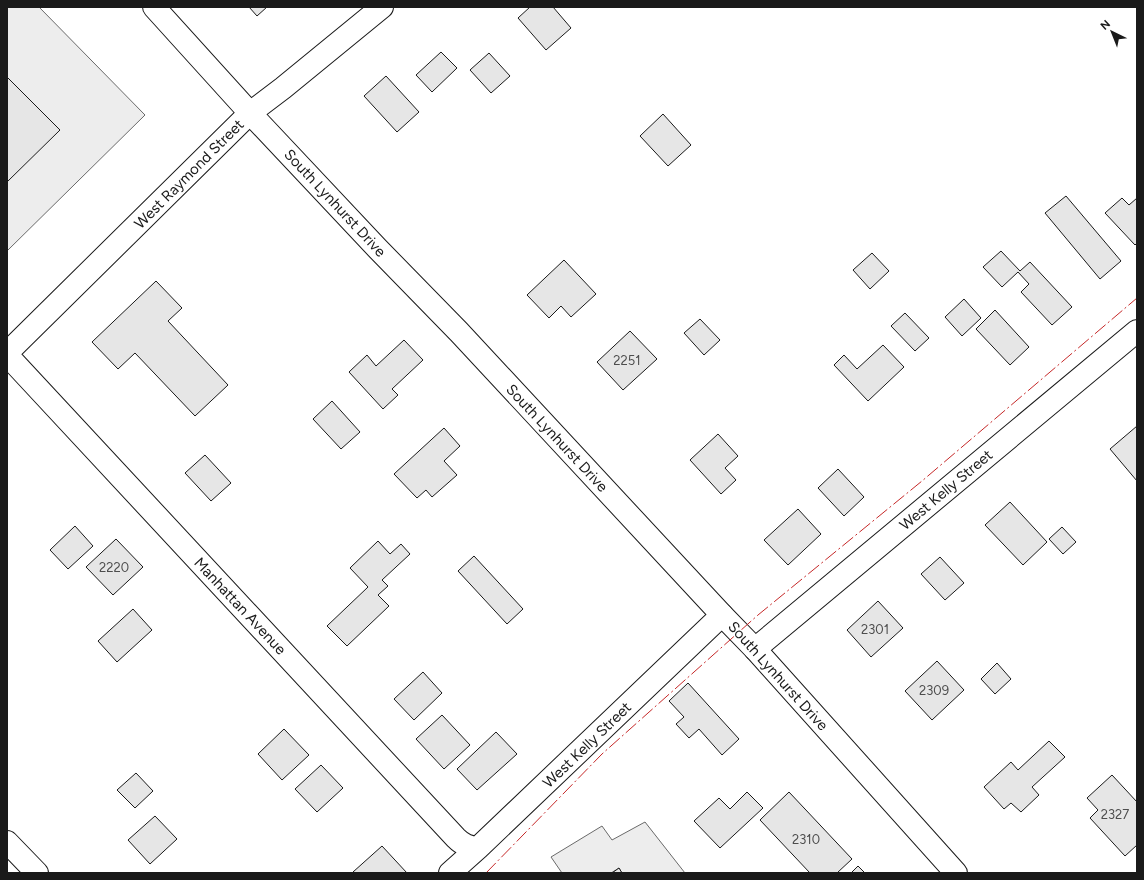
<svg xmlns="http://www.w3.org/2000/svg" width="1144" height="880" viewBox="0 0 1144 880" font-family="Figtree,sans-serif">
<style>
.parking{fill:#ededed;stroke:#6a6a6a}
.building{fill:#e6e6e6;stroke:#1a1a1a}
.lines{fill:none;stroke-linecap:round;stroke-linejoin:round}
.minor-casing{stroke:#1a1a1a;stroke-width:24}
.major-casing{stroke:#1a1a1a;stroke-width:24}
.minor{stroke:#fff;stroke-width:22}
.major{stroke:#fff;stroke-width:22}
.power{stroke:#c62828;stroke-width:1;stroke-dasharray:14 3 2 3;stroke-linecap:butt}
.labels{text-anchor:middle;stroke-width:3;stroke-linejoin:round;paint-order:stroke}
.number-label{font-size:13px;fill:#4d4d4d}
.street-label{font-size:15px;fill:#1a1a1a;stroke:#fff}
</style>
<rect width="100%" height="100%" fill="#fff"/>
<!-- parking -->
<path class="parking" d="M7 7H39L145 115 7 251Z
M645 822 685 873H622L619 868 611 873H562L551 857 602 826 612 840Z"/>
<!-- building -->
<path class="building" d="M249 7H267L257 16Z
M530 7H553L571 28 546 50 518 18Z
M441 52 457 68 432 92 416 75Z
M489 53 510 76 491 93 470 70Z
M386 76 419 112 397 132 364 96Z
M7 77 60 130 7 182Z
M663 114 691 145 668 166 640 136Z
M1066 196 1121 261 1100 279 1045 213Z
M1122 198 1129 205 1137 198V243L1135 245 1105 213Z
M1001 251 1020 271 1030 262 1072 307 1052 325 1021 292 1029 284 1018 272 1002 287 983 267Z
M872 253 889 271 870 289 853 270Z
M564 260 596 294 571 317 561 306 549 318 527 295Z
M156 281 182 308 168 321 228 385 195 416 135 353 118 369 92 342Z
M964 299 981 318 962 336 945 317Z
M995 310 1029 347 1010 365 976 329Z
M905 313 929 338 915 351 891 326Z
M700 319 720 340 704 355 684 333Z
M630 331 657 359 623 390 597 362Z
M404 340 423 360 392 389 398 395 383 409 349 372 367 355 376 366Z
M883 345 904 367 868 401 834 365 844 355 857 369Z
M332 401 360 432 341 449 313 419Z
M1137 426V481L1110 449Z
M444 428 460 446 444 461 457 475 432 497 426 490 417 498 394 474Z
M718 434 738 456 725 468 736 480 721 494 690 460Z
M205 455 231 483 211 501 185 473Z
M838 469 864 497 844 516 818 488Z
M1010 502 1047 542 1023 565 985 525Z
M798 509 821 534 788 565 764 540Z
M75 526 93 546 68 569 50 550Z
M1062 527 1076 542 1063 554 1049 539Z
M116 539 143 567 113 595 86 567Z
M378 541 390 554 401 544 410 554 382 580 388 586 378 595 389 606 347 646 327 626 368 587 350 568Z
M474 556 523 609 507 624 458 571Z
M940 557 964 583 945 600 921 574Z
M878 601 903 628 871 657 847 630Z
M133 609 152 630 117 662 98 641Z
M937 661 964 690 932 720 905 691Z
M997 663 1011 679 995 694 981 679Z
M423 672 442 693 414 720 394 699Z
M688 683 739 739 722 755 699 729 689 738 676 724 684 717 669 701Z
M442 715 470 745 444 769 416 739Z
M284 729 309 755 282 780 258 754Z
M496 732 517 754 477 790 457 769Z
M1049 741 1065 757 1032 787 1039 795 1021 812 1011 803 1004 809 984 787 1011 762 1018 770Z
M321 765 343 788 317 812 295 789Z
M136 773 153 791 135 808 117 790Z
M1112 775 1137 802V845L1125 856 1090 818 1098 810 1087 798Z
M747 792 763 808 720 848 694 821 719 798 730 809Z
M789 792 852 859 837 873H810L760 820Z
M155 816 177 839 150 864 128 840Z
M382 846 407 873H355L353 872Z
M858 866 865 873H851Z
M619 868 622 873H612Z"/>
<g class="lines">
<defs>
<path id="minor" d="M7 353 250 113 283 88 382 7
M7 355 456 838C463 845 469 847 478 848
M755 649 1137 331
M7 842 37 873
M450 873 478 848 722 615"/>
<path id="major" d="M154 7 250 113 377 248 459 332 722 615 755 649 956 873"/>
</defs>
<!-- minor casing -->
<use href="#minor" class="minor-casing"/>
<!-- major casing -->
<use href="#major" class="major-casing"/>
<!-- minor -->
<use href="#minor" class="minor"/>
<!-- major -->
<use href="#major" class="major"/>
<!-- power -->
<path class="power" d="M486 873 602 754 758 615 922 481 1137 298"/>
</g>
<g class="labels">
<!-- number labels -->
<g class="number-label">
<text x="627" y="365">2251</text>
<text x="114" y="572">2220</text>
<text x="875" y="634">2301</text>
<text x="934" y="695">2309</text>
<text x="1115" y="819">2327</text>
<text x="806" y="844">2310</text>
</g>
<!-- street labels -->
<g class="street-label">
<text transform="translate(189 174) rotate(-45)" y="5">West Raymond Street</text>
<text transform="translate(335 203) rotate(47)" y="5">South Lynhurst Drive</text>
<text transform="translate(557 438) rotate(47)" y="5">South Lynhurst Drive</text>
<text transform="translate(946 490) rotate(-40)" y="5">West Kelly Street</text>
<text transform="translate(240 606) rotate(47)" y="5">Manhattan Avenue</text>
<text transform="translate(778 676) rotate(48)" y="5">South Lynhurst Drive</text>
<text transform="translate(587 745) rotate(-44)" y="5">West Kelly Street</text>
</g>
</g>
<!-- border -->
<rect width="1144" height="880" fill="none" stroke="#1a1a1a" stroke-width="16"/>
<!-- north arrow -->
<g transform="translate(1112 32) rotate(317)" stroke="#ffffff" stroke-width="3" paint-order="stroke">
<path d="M0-3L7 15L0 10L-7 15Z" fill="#1a1a1a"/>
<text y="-6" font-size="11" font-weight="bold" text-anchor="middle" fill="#1a1a1a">N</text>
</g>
</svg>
